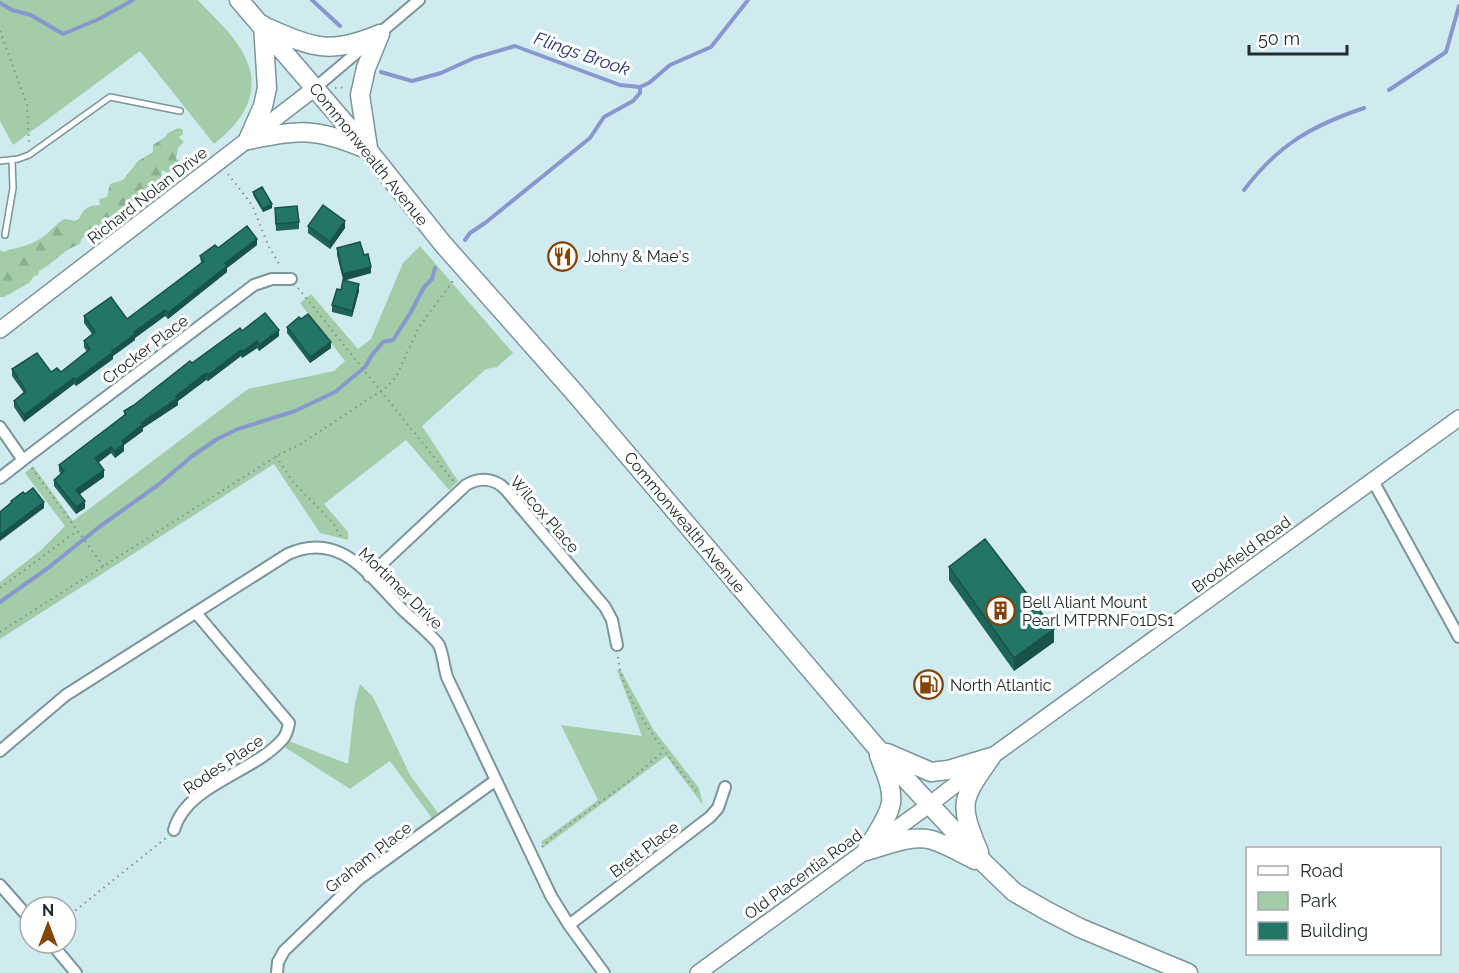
<svg xmlns="http://www.w3.org/2000/svg" width="1459" height="973" viewBox="0 0 1459 973" font-family="Raleway,sans-serif">
<style>
.forest{fill:url(#forest-firs)}
.green{fill:#a3cca8}
.lines{fill:none;stroke-linecap:round;stroke-linejoin:round}
.stream{stroke:#8898ce;stroke-width:4}
.lane-casing{stroke:#7b9599;stroke-width:8}
.street-casing{stroke:#7b9599;stroke-width:14}
.secondary-casing{stroke:#7b9599;stroke-width:18}
.primary-casing{stroke:#7b9599;stroke-width:21}
.path{stroke:#7f9295;stroke-width:2;stroke-dasharray:1.5 4.5;stroke-linecap:butt}
.lane{stroke:#fff;stroke-width:5}
.street{stroke:#fff;stroke-width:10}
.secondary{stroke:#fff;stroke-width:15}
.primary{stroke:#fff;stroke-width:18}
.wall{fill:#1d6559}
.shaded-wall{fill:#185248}
.building{fill:#227567;stroke:#185248;stroke-width:1.5}
.labels{text-anchor:middle;stroke-width:6;stroke-linejoin:round;paint-order:stroke}
.street-label{font-size:16px;fill:#222c2e;stroke:#fff}
.poi-label{font-size:16px;fill:#222c2e;stroke:#fff;text-anchor:start}
.water-label{font-size:18px;font-style:italic;fill:#283575;stroke:#fff}
</style>
<defs>
<pattern id="forest-firs" width="22" height="20" patternUnits="userSpaceOnUse" patternTransform="scale(1.5)"><rect width="22" height="20" fill="#a3cca8"/><path d="M5 1l3.5 6h-7zM16 11l3.5 6h-7z" fill="#8caf91"/></pattern>
</defs>
<rect width="100%" height="100%" fill="#d0ebf0"/>
<!-- forest -->
<path class="forest" d="M179 128 183 130V134L179 137 184 142 178 148 176 159 179 161 168 173 162 170 161 180 159 184 145 189 138 200 121 208 119 213C109 214 101 223 99 232L82 238 80 244C64 249 54 263 39 271L38 275 34 276 29 283 4 297H0V250L3 252C15 248 28 246 40 239 49 233 55 225 64 219L75 221 79 219C83 209 89 205 100 205L99 199 107 197 110 184 123 180 138 161 153 152V145L165 137 168 133Z"/>
<!-- green -->
<path class="green" d="M0 0H198C213 17 233 33 243 53 264 90 244 121 214 144L140 51 13 145 0 121Z
M420 246 513 353 497 367 486 369 422 426 458 481 449 490 406 440 324 504 348 532V540L320 533 274 464 0 639V582L40 551 65 526 25 473 33 466 73 521 248 389 334 371 345 361 300 303 311 294 358 349 371 339 403 263Z
M620 669 653 729 699 788 703 805 666 756 544 847 541 842 598 800 561 725 642 736 617 670Z
M360 684 373 697 410 775 438 813 432 818 390 761 350 789 283 746 286 740 348 764 355 703Z"/>
<g class="lines">
<!-- stream -->
<path class="stream" d="M312 0 340 26
M0 3 12 10 31 15 63 34 99 19 133 0
M381 72 412 81 441 73 474 58 515 46 620 85 640 87 649 83 670 65 711 47 748 0
M1389 90 1446 52 1459 6
M1244 190C1278 145 1311 126 1364 108
M465 240 470 233 485 223 590 138 604 117 633 101 640 93V87
M0 602 48 568 99 527 158 485 191 457 217 439 238 429 295 411 335 392 365 367 372 355 383 342 393 340 411 312 424 287 432 279 435 268"/>
<defs>
<path id="lane" d="M0 161 18 159 29 155 110 97 180 111
M5 235 13 188 12 160"/>
<path id="street" d="M315 88 419 0
M0 427 23 460 0 478
M23 460 254 285 272 279H291
M1373 481 1459 637
M369 576 466 485C480 477 495 478 506 490L605 607 612 620 617 645
M0 751 66 695 288 554C341 530 369 576 402 609 411 618 433 636 439 645 443 654 444 667 447 677L551 896 569 925 604 973
M174 830C186 785 253 773 282 740 286 736 288 729 289 723L196 613
M0 885 30 919
M569 925 710 817 718 808 725 787
M51 943 76 973
M277 973 278 962 284 951 359 879 496 780"/>
<path id="secondary" d="M0 330 315 88
M698 973 929 805 991 757 1459 418"/>
<path id="primary" d="M239 0 368 150 443 244 574 392 877 748 985 864 1014 892 1047 911 1080 928 1188 973
M268 28C316 49 330 54 380 34
M248 140C300 130 314 127 364 148
M248 140 263 106 267 88 263 25
M368 148 360 95 366 68 380 34
M887 753 931 772 948 770 991 757
M866 851C885 846 912 834 932 840 946 844 961 853 975 860
M866 851C874 837 888 819 891 803 893 787 884 770 879 755
M979 852C958 802 961 800 991 757"/>
</defs>
<!-- lane casing -->
<use href="#lane" class="lane-casing"/>
<!-- street casing -->
<use href="#street" class="street-casing"/>
<!-- secondary casing -->
<use href="#secondary" class="secondary-casing"/>
<!-- primary casing -->
<use href="#primary" class="primary-casing"/>
<!-- path -->
<path class="path" d="M0 31 27 105 29 143
M335 88 347 87
M228 174 252 205 269 247 281 267
M298 288 454 482
M276 456 293 482 333 523 343 540
M32 468 104 567
M0 588 77 531
M0 632 280 454 299 445 387 387 396 377 419 327 453 281
M618 657C621 700 670 758 696 791L700 794
M542 847 557 833 624 785 664 751
M66 918 167 837"/>
<!-- lane -->
<use href="#lane" class="lane"/>
<!-- street -->
<use href="#street" class="street"/>
<!-- secondary -->
<use href="#secondary" class="secondary"/>
<!-- primary -->
<use href="#primary" class="primary"/>
</g>
<!-- wall -->
<path class="wall" d="M253 192 272 208 263 212 253 195Z
M275 208 299 222V229L276 231Z
M308 226 345 228 330 249 308 233Z
M257 245 227 268V272L168 319 165 316 135 338V340L113 356V359L76 386 74 384 24 422 14 407V401L24 393 12 376V369L61 372 87 352 84 347V341L92 334 84 323V316L127 319 201 263 200 256 218 248Z
M337 248 364 255 371 273 345 280 359 291 352 317 332 312V305L341 290 343 280 337 255Z
M301 319 331 348 310 363 287 333V327Z
M242 331 279 336 259 351 257 348 242 358 241 356 208 381 206 380 178 401V405L143 428V431L124 445V451L115 458 111 453 98 463 104 477 80 494 85 508 76 514 54 486V480L61 474 59 471V465L124 416V411L134 405 192 363Z
M949 567 1054 642 1014 671 949 580Z"/>
<!-- shaded-wall -->
<path class="shaded-wall" d="M272 204V208L263 212V209Z
M345 221V228L330 249V242Z
M257 239V245L227 268V272L168 319V313L225 263Z
M371 267V273L343 281V274Z
M359 284V291L352 317V311Z
M165 310V316L135 338V340L113 356V359L76 386V380L134 332Z
M279 330V336L259 351V345Z
M257 341V348L242 358V352Z
M331 342V348L310 363V357Z
M241 350V356L208 381V375Z
M206 373V380L178 401V405L143 428V431L124 445V451L115 458V451L122 441 141 423Z
M74 378V384L24 422V415Z
M111 447V453L95 465V458Z
M104 470V477L76 497V490Z
M85 501V508L76 514V507Z
M44 502V508L0 541V535Z
M1054 629V642L1014 671V658Z"/>
<!-- building -->
<path class="building" d="M262 187 272 204 263 209 253 192Z
M323 205 345 221 330 242 308 226Z
M297 206 299 222 276 224 275 208Z
M247 226 257 239 225 263 227 266 168 313 165 310 134 332 135 334 112 351 113 352 76 380 74 378 24 415 14 401 26 391 12 369 37 353 51 372 57 368 61 372 90 349 84 341 95 332 84 316 111 297 127 319 204 261 200 256 215 245 218 248Z
M360 242 364 255 368 254 371 267 343 274 337 248Z
M343 280 359 284 352 311 332 305 337 289 341 290Z
M265 313 279 330 259 345 257 341 242 352 241 350 208 375 206 373 176 396 178 398 141 423 143 424 122 441 124 444 115 451 111 447 95 458 104 470 76 490 85 501 76 507 54 480 64 471 59 465 126 414 124 411 134 405 190 361 192 363 240 328 242 331Z
M308 314 331 342 310 357 287 327 299 317 301 319Z
M33 488 44 502 0 535V512L12 502 11 501 23 492 25 494Z
M985 539 1054 629 1014 658 949 567Z"/>
<!-- icons -->
<defs>
<symbol id="restaurant-ring" viewBox="-11 -11 22 22"><circle r="9.5" fill="#fff" stroke="#824304" stroke-width="1.5"/><path d="M-5-6h1v4h1v-4h1v4h1v-4h1v5L-1.5 .5V6h-2V.5L-5-1ZM5-6V6H3V1.5H1.5Q1.5-4 5-6Z" fill="#824304"/></symbol>
<symbol id="building-ring" viewBox="-11 -11 22 22"><circle r="9.5" fill="#fff" stroke="#824304" stroke-width="1.5"/><path d="M-4-6H4V6H1V3H-1V6H-4ZM-2.5-4.3h1.7v1.8h-1.7ZM.8-4.3h1.7v1.8H.8ZM-2.5-1h1.7V.8h-1.7ZM.8-1h1.7V.8H.8Z" fill="#824304"/></symbol>
<symbol id="fuel-ring" viewBox="-11 -11 22 22"><circle r="9.5" fill="#fff" stroke="#824304" stroke-width="1.5"/><path d="M-5.5-6h7V0h2V4h1.3V-2.5L3-4.5l.8-.8L6-3V5H2.5V1h-1V6h-7ZM-4.2-4.7v3.2H.2V-4.7Z" fill="#824304"/></symbol>
</defs>
<g fill-rule="evenodd">
<use href="#restaurant-ring" x="546" y="240" width="33" height="33"/>
<use href="#building-ring" x="984" y="594" width="33" height="33"/>
<use href="#fuel-ring" x="912" y="668" width="33" height="33"/>
</g>
<g class="labels">
<!-- street labels -->
<g class="street-label">
<text transform="translate(369 154) rotate(51)" y="6">Commonwealth Avenue</text>
<text transform="translate(147 195) rotate(-38)" y="6">Richard Nolan Drive</text>
<text transform="translate(145 349) rotate(-37)" y="6">Crocker Place</text>
<text transform="translate(545 514) rotate(49)" y="6">Wilcox Place</text>
<text transform="translate(685 522) rotate(50)" y="6">Commonwealth Avenue</text>
<text transform="translate(1241 554) rotate(-36)" y="6">Brookfield Road</text>
<text transform="translate(401 588) rotate(44)" y="6">Mortimer Drive</text>
<text transform="translate(223 764) rotate(-34)" y="6">Rodes Place</text>
<text transform="translate(644 849) rotate(-37)" y="6">Brett Place</text>
<text transform="translate(368 857) rotate(-38)" y="6">Graham Place</text>
<text transform="translate(803 874) rotate(-36)" y="6">Old Placentia Road</text>
</g>
<!-- poi labels -->
<g class="poi-label">
<text x="584" y="262">Johny &amp; Mae's</text>
<text x="1022" y="608">Bell Aliant Mount<tspan x="1022" dy="18">Pearl MTPRNF01DS1</tspan></text>
<text x="950" y="691">North Atlantic</text>
</g>
<!-- water labels -->
<g class="water-label">
<text transform="translate(582 54) rotate(19)" y="6">Flings Brook</text>
</g>
</g>
<!-- legend -->
<rect x="1246" y="847" width="195" height="108" fill="#ffffff" stroke="#a7abab" stroke-width="1.5"/>
<rect x="1258" y="866" width="30" height="9" fill="#ffffff" stroke="#a7abab" stroke-width="1.5"/>
<text x="1300" y="877" font-size="18" fill="#222c2e">Road</text>
<rect x="1258" y="892" width="30" height="18" fill="#a3cca8" stroke="#a7abab" stroke-width="1.5"/>
<text x="1300" y="907" font-size="18" fill="#222c2e">Park</text>
<rect x="1258" y="922" width="30" height="18" fill="#227567" stroke="#a7abab" stroke-width="1.5"/>
<text x="1300" y="937" font-size="18" fill="#222c2e">Building</text>
<!-- north arrow -->
<g transform="translate(48 925)"><circle r="28" fill="#ffffff" stroke="#a7abab" stroke-width="1.5"/>
<path d="M0-4.5L10 22L0 15L-10 22Z" fill="#824304"/>
<text y="-9" font-size="16" font-weight="bold" text-anchor="middle" fill="#222c2e">N</text>
</g>
<!-- scale -->
<path d="M1249 45v9h98v-9" fill="none" stroke="#222c2e" stroke-width="3"/>
<text x="1258" y="45" font-size="18" fill="#222c2e" stroke="#ffffff" stroke-width="4.5" paint-order="stroke">50 m</text>
</svg>
